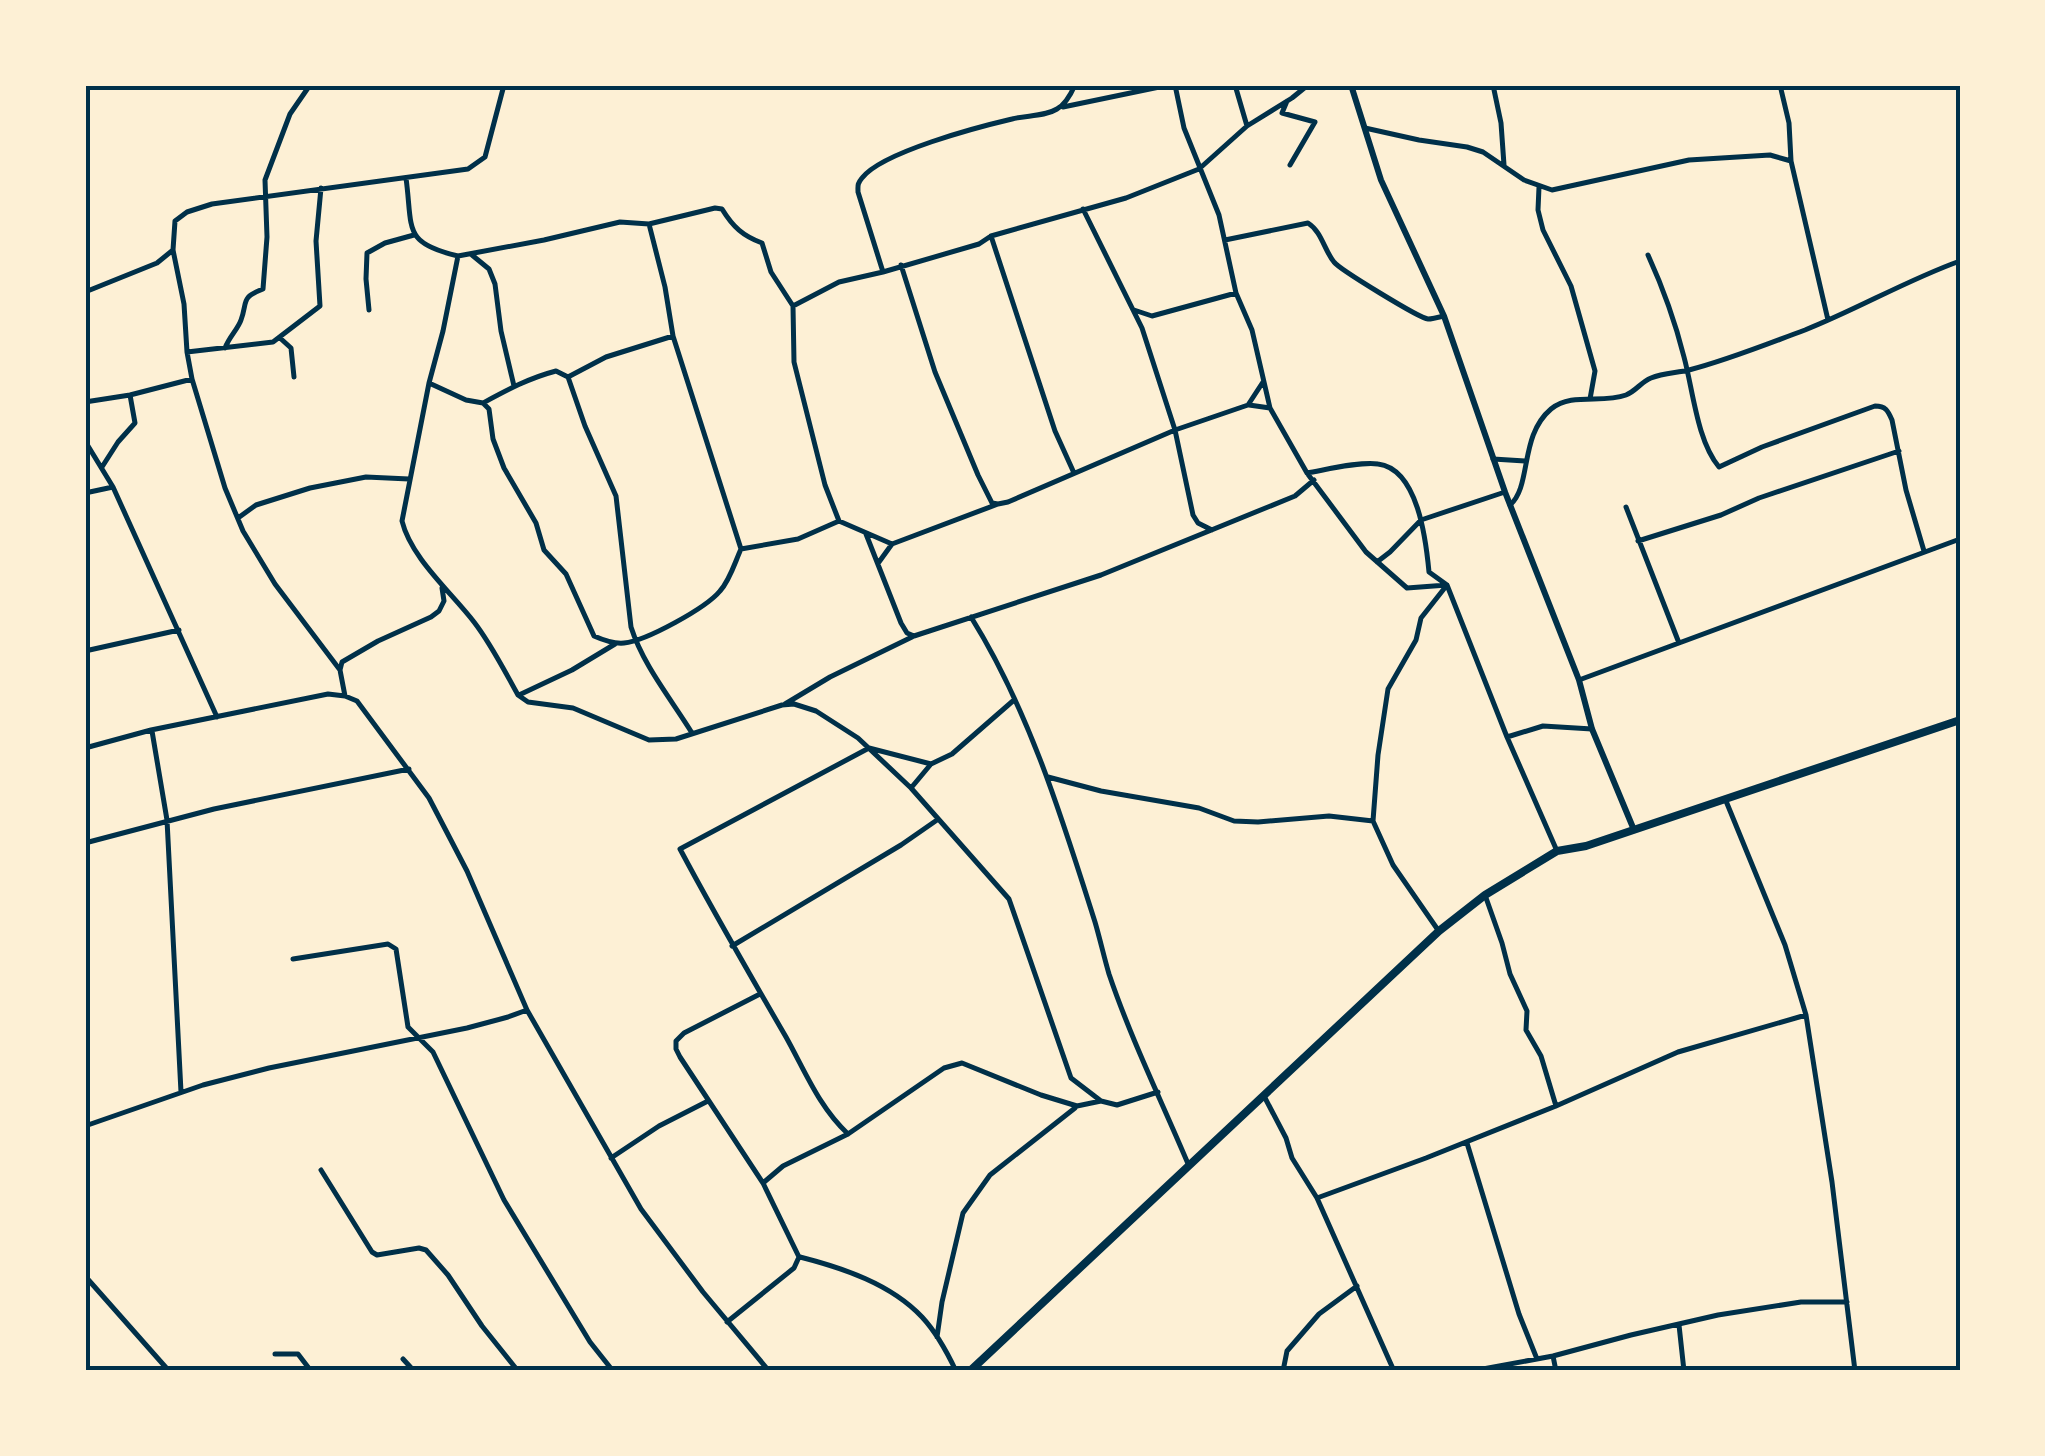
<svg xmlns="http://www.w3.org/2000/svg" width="2045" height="1456" viewBox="0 0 2045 1456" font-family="'Exo 2',sans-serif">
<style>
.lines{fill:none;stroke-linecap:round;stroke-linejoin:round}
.minor{stroke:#003049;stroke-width:5}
.tertiary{stroke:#003049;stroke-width:6}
.secondary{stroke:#003049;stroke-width:8}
.neatline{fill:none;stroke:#003049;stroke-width:4}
</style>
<rect width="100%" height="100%" fill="#fdf0d5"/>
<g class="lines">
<!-- minor -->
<path class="minor" d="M1075 85C1071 94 1066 104 1057 109 1044 117 1026 115 1012 119 978 127 882 152 862 178 857 184 858 186 858 192L883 272 979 244 991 236 1126 198 1199 169 1247 126 1235 85
M1175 85 1184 128 1219 215 1236 293 1252 330 1270 408 1307 473 1366 552 1407 588 1447 585
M1493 85 1501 123 1504 165
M1780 85 1789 123 1791 161 1828 320
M1287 101 1282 113 1315 122 1290 165
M1063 107 1169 85
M1247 126 1292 98 1308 85
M1365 128 1419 140 1467 147 1483 152 1524 180 1552 190 1689 160 1770 155 1791 161
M406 178C413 229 402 243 458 256
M1539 187 1538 210 1543 230 1571 286 1595 371 1590 399
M649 224 665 287 673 336
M991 236 1055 431 1074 473
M1225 240 1308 223C1322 232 1324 250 1334 262 1339 269 1419 318 1428 319 1432 319 1440 317 1444 316
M472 255 489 269 495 284 501 331 514 386
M1648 255C1663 288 1675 321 1684 357 1693 390 1697 441 1719 467L1762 447 1875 406C1886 406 1888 411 1892 420L1906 490 1924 551
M901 265 935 372 978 475 992 503 998 504 1008 502 1175 430 1142 328 1083 209
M85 292 157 263 173 250
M793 306 839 282 883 272
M369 310 366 279 367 253 385 243 414 235
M1134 310 1152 316 1236 293
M280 338 291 348 294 377
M225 348C229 337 238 329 241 320 248 301 240 298 263 289L267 237 265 180 290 114 310 85
M187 352 273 342 320 306 316 241 321 188
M568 377 606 357 673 336 741 549
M429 383 466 400 483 403 489 409 493 439 504 468 536 523 544 550 566 574 594 636C603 640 614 644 624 643 646 641 706 608 720 591 730 580 735 562 741 549L798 539 839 521 892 544 998 504
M85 402 130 395 192 379
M483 403C507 390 529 378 556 371L568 377 585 426 616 496 631 627C643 665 671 699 692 733
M1249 405 1270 408
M85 441 113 487 217 717
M1493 459 1525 461
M102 467 118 442 135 423 130 395
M1307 473C1325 470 1361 461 1378 464 1418 469 1426 540 1429 572L1447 585 1507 737 1557 851
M85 493 113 487
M1510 505C1532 486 1519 436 1551 409 1572 392 1602 404 1626 395 1636 391 1641 382 1651 378 1663 373 1676 373 1689 370 1728 360 1767 344 1805 330 1858 309 1907 280 1960 261
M1626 507 1679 643
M238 518 256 505 310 488 366 477 409 479
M839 521 825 485 794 362 793 306 771 272 762 243C743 236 733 227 722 209L715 208 649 224 620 222 544 240 458 256 443 331 429 383 402 521C411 558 451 592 474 622 491 644 504 670 518 695L528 702 573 708 649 740 676 739 782 705 794 704 816 711 858 738 911 788 1009 899 1071 1078 1101 1101
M1212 530 1198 523 1193 515 1175 430 1248 405 1263 382
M866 534 901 623 907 633 914 636 1101 575 1295 496 1314 480
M1638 541 1721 515 1759 498 1899 451
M879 562 892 544
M1377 562 1390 552 1421 520 1505 492
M971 617C1029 710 1062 818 1095 922 1100 939 1104 957 1109 974 1131 1039 1162 1102 1189 1166
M85 651 179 630
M340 670 275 584 243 531 225 488 192 379 187 352 184 304 173 250 175 221 187 212 212 204 468 169 485 157 504 85
M1579 680 1960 539
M519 695 572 670 615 644
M345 696 340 670 342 662 378 641 431 617 439 611 444 601 442 588
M785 704 830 677 912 637
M152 731 167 820 181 1092
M1507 737 1543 726 1592 729
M85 748 151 730 328 694 345 696 357 701 429 798 467 871 527 1010
M1048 777 1101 791 1199 808 1234 821 1258 822 1329 816 1373 821
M911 788 931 764 952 754 1014 700
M1726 801 1785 945 1806 1015 1832 1182 1855 1371
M85 843 214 809 409 769
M1485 895 1502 943 1510 974 1527 1011 1526 1030 1541 1056 1556 1106
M1438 930 1393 865 1373 821 1378 755 1388 689 1416 640 1421 618 1447 585
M732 946 901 845 937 820
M293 959 388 944 396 949 408 1027 433 1052 504 1200 590 1342 613 1371
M1264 1096 1286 1138 1292 1158 1317 1198 1394 1371
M85 1126 203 1085 269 1068 467 1028 508 1017 527 1010 641 1209 703 1292 769 1371
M848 1134C819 1107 805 1071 786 1037 750 975 714 913 680 849L869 748 931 764
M1467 1143 1519 1314 1537 1359
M611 1158 659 1126 708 1101
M321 1170 372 1252 377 1255 419 1248 426 1250 448 1275 482 1326 518 1371
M763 1183 783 1166 848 1134 944 1068 962 1063 1041 1095 1077 1106 1101 1101 1117 1105 1158 1092
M1317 1198 1426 1158 1556 1106 1678 1052 1806 1015
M800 1257C843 1268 891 1284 922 1317 936 1332 947 1352 956 1371
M85 1276 169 1371
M727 1322 794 1268 799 1257 763 1183 680 1057 676 1049V1041L684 1033 760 994
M1679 1325 1684 1371
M937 1337 942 1302 963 1213 990 1175 1075 1108
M275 1354H298L311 1371
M1553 1356 1556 1371
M403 1359 414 1371
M1283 1371 1287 1351 1319 1314 1357 1286
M1472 1371 1553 1356 1631 1335 1718 1315 1801 1302H1847"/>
<!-- tertiary -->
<path class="tertiary" d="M1351 85 1381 180 1444 316 1505 492 1579 680 1592 729 1634 830"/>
<!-- secondary -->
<path class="secondary" d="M970 1371 1439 931 1485 895 1557 851 1586 846 1960 720"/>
</g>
<!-- border -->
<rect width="2045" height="1456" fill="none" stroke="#fdf0d5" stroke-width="175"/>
<rect x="88" y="88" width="1870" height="1280" class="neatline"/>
</svg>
